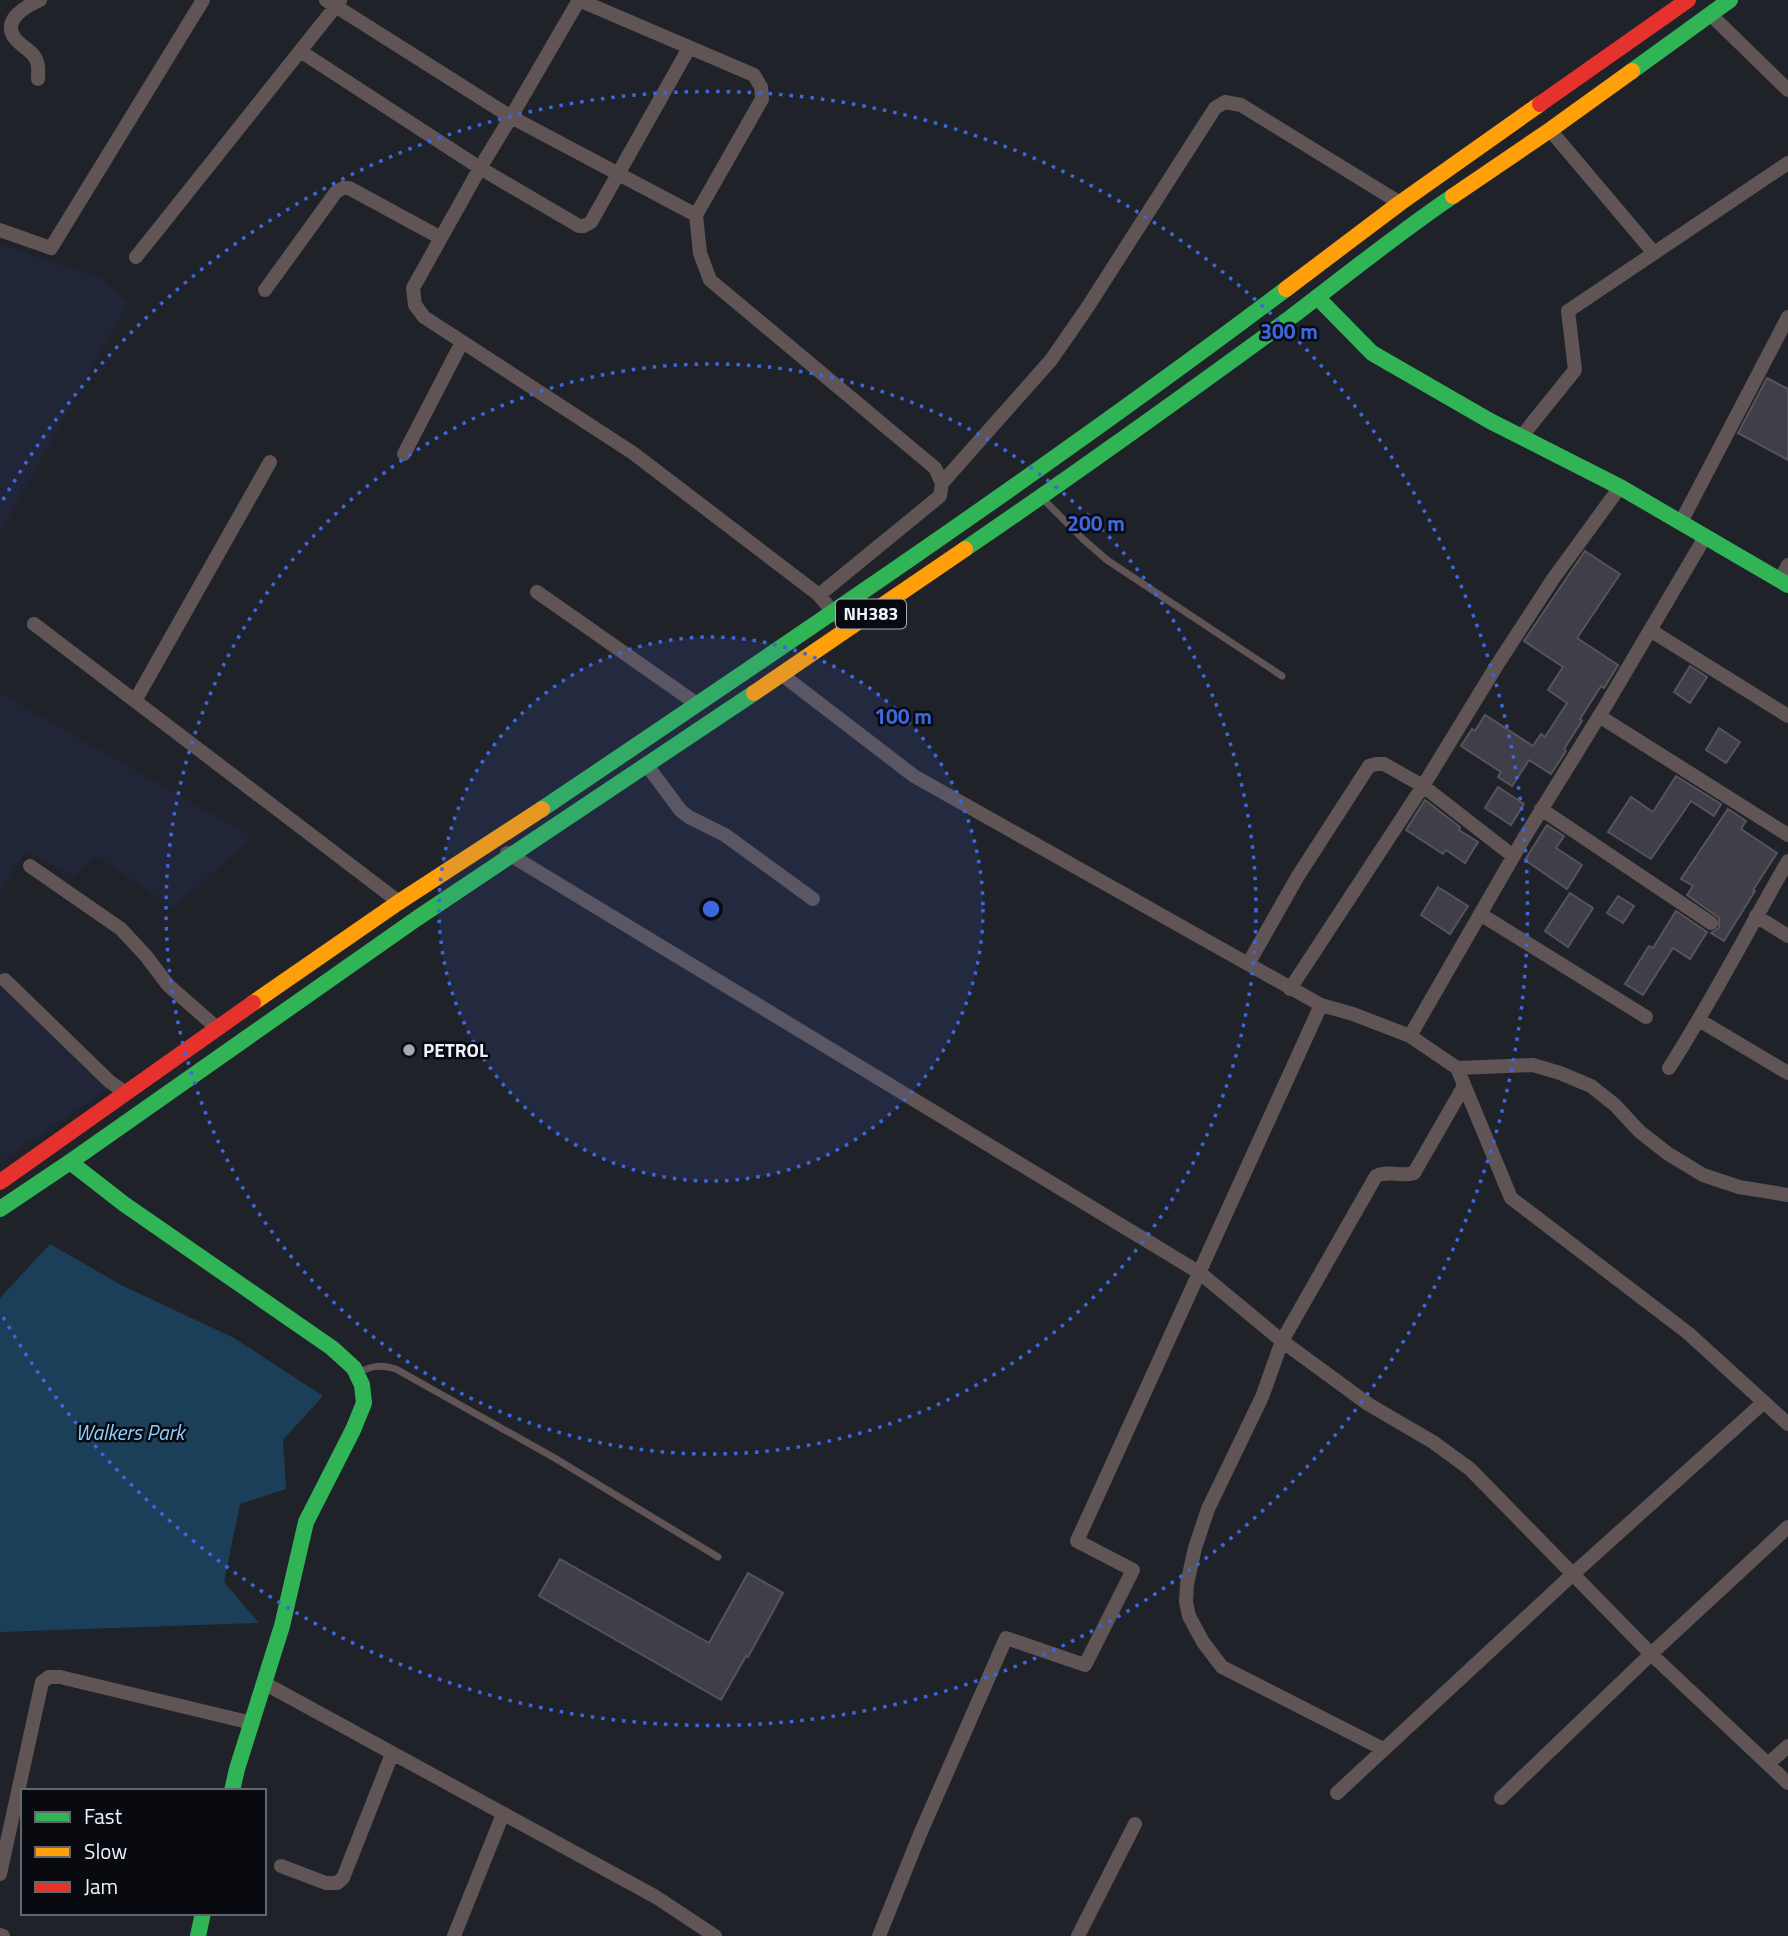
<svg xmlns="http://www.w3.org/2000/svg" width="1788" height="1936" viewBox="0 0 1788 1936" font-family="'Titillium Web',sans-serif">
<style>
.built{fill:#202537}
.water{fill:#1b3f58}
.building{fill:#403e48;stroke:#54545a;stroke-width:2}
.lines{fill:none;stroke-linecap:round;stroke-linejoin:round}
.lane{stroke:#605454;stroke-width:7}
.street{stroke:#605454;stroke-width:14}
.fast{stroke:#30b455;stroke-width:16}
.slow{stroke:#ff9f0a;stroke-width:16}
.jam{stroke:#e5322d;stroke-width:16}
.ring{fill:none;stroke:#3c67dd;stroke-width:3.5;stroke-dasharray:3.5 7}
.poi-dot{fill:#a7a9b2;stroke:#080a10;stroke-width:2.5}
.labels{text-anchor:middle;stroke-width:5;stroke-linejoin:round;paint-order:stroke}
.shield{fill:#080a10;stroke:#aaacb4;stroke-width:2}
.shield-label{font-size:18px;font-weight:bold;fill:#eff2fb}
.poi-label{font-size:19px;font-weight:bold;fill:#eff2fb;stroke:#080a10;text-anchor:start}
.water-label{font-size:21px;font-style:italic;fill:#8dcefc;stroke:#080a10}
.centre{fill:#3c67dd;stroke:#080a10;stroke-width:3.5}
.ring-label{font-size:21px;text-anchor:middle;font-weight:bold;fill:#3c67dd;stroke:#080a10;stroke-width:5;stroke-linejoin:round;paint-order:stroke}
</style>
<rect width="100%" height="100%" fill="#20222a"/>
<!-- built -->
<path class="built" d="M0 244 100 278 128 303 0 533Z
M0 693 252 837 173 908 96 855 74 877 26 851 0 891Z
M0 970 118 1082 0 1162Z"/>
<!-- water -->
<path class="water" d="M50 1244 121 1285 234 1338 323 1396 283 1440 286 1489 240 1504 224 1582 259 1623 0 1632V1298Z"/>
<!-- building -->
<path class="building" d="M1767 378 1788 389V460L1738 433Z
M1585 551 1620 574 1577 638 1618 665 1604 688 1601 686 1580 719 1582 721 1564 749 1566 751 1551 774 1529 760 1512 786 1498 777 1501 772 1461 746 1472 729 1475 731 1485 715 1533 746 1541 734 1545 737 1567 703 1548 690 1563 667 1524 641Z
M1690 666 1707 677 1690 703 1674 692Z
M1719 728 1740 742 1726 763 1706 750Z
M1676 776 1721 804 1714 816 1691 801 1651 859 1608 832 1631 797 1653 812Z
M1498 787 1524 804 1511 825 1485 808Z
M1425 800 1460 827 1459 830 1478 842 1465 863 1446 850 1443 854 1406 830Z
M1728 809 1746 821 1741 829 1777 853 1753 890 1755 891 1724 941 1711 933 1719 928V918L1687 895 1693 886 1681 879Z
M1547 825 1564 836 1556 848 1582 865 1567 889 1525 860Z
M1438 887 1468 906 1450 934 1421 915Z
M1570 893 1593 908 1568 947 1545 931Z
M1618 896 1634 906 1623 923 1607 913Z
M1676 911 1707 932 1690 959 1673 948 1643 995 1625 984 1649 946 1653 948Z
M560 1559 709 1643 748 1573 783 1593 748 1657 746 1656 721 1700 539 1596Z"/>
<g class="lines">
<!-- lane -->
<path class="lane" d="M1044 500 1084 540 1107 560 1282 676
M359 1372C372 1366 381 1364 396 1369L553 1457 718 1557"/>
<!-- street -->
<path class="street" d="M326 0 511 117 480 168 413 288 415 305 424 317 633 453 819 595 836 616
M579 0 511 117 696 215 700 253 710 280 935 468 942 483 940 496 819 595
M579 0 754 75 761 87 762 99 696 215
M1710 14 1788 90
M300 51 480 168 579 226H584L591 222 689 48
M38 79C38 74 39 67 37 62 34 50 20 47 14 37 2 19 27 6 40 0
M1550 130 1654 253
M0 230 51 248 203 0
M136 257 340 1
M265 290 336 192 343 188H349L441 238
M1521 437 1575 370 1568 311 1788 163
M404 454 462 342
M942 483 1051 360 1087 308 1215 108 1225 102 1241 105 1400 203
M1681 522 1788 317
M1780 580 1788 565
M537 592 697 704
M34 624 399 902
M1650 630 1788 716
M781 674 914 776 1321 1005 1353 1014 1410 1036 1524 838 1606 705 1705 537
M135 701 270 462
M1599 716 1788 835
M646 764 681 811 689 817 725 835 813 899
M1541 809 1711 923
M507 853 1200 1273 1282 1341 1368 1404 1433 1442 1470 1469 1651 1654 1788 1783
M30 866 121 929 146 956 168 985 217 1028
M1480 914 1646 1017
M1756 916 1788 936
M1248 964 1298 876 1369 766 1376 764H1384L1423 786 1513 856
M5 980 110 1082 126 1093
M1290 989 1423 786 1497 665 1553 579 1620 487
M1699 1020 1788 1073
M1410 1036 1457 1068 1511 1198 1688 1333 1788 1424
M1457 1068 1533 1065 1560 1073 1591 1086 1615 1105 1639 1131 1667 1153 1703 1175 1739 1187 1788 1195
M1669 1068C1712 1001 1748 930 1788 861
M264 1683 656 1897 715 1936
M1383 1749 1222 1667 1203 1642 1189 1616 1186 1602 1187 1584 1195 1548 1208 1509 1262 1397 1282 1341 1376 1176C1388 1170 1401 1177 1414 1173L1464 1086
M1768 1764 1788 1746
M1337 1793 1573 1574 1764 1402
M1501 1798 1651 1654 1788 1527
M281 1866 326 1883H337L343 1878 392 1754
M0 1874 42 1682 49 1677H60L252 1723
M0 1935 3 1936
M454 1936 503 1814
M879 1936 920 1834 1006 1638 1085 1665 1133 1570 1077 1541 1321 1005
M1078 1936 1135 1824"/>
<!-- fast -->
<path class="fast" d="M1632 71 1730 0
M1317 297 1372 353 1490 421 1620 487 1788 585
M965 549C1072 476 1178 400 1282 324 1339 281 1394 236 1453 196
M542 809C793 640 1044 471 1286 289
M70 1162 124 1204 332 1348 354 1368 362 1385 364 1403 353 1430 306 1522 282 1626 237 1769 232 1791
M0 1209 70 1162 416 919 754 693
M198 1936 203 1913"/>
<!-- slow -->
<path class="slow" d="M1453 196 1550 130 1632 71
M1286 289 1400 203 1540 104
M754 693 965 549
M253 1003 399 902 542 809"/>
<!-- jam -->
<path class="jam" d="M1540 104 1688 0
M0 1182 253 1003"/>
</g>
<!-- distance rings -->
<circle cx="711" cy="909" r="272" fill="#3c67dd" fill-opacity=".12"/>
<g class="ring">
<circle cx="711" cy="909" r="272"/>
<circle cx="711" cy="909" r="545"/>
<path d="M3 500A817 817 0 1 1 3 1317"/>
</g>
<!-- markers -->
<circle class="poi-dot" cx="409" cy="1050" r="7"/>
<g class="labels">
<!-- shield labels -->
<rect class="shield" x="836" y="599.5" width="70" height="29" rx="5"/>
<g class="shield-label">
<text x="871" y="620">NH383</text>
</g>
<!-- poi labels -->
<g class="poi-label">
<text x="423" y="1057">PETROL</text>
</g>
<!-- water labels -->
<g class="water-label">
<text x="130" y="1440">Walkers Park</text>
</g>
</g>
<circle cx="711" cy="909" r="10" class="centre"/>
<g class="ring-label">
<text x="1289" y="339">300 m</text>
<text x="1096" y="531">200 m</text>
<text x="903" y="724">100 m</text>
</g>
<!-- legend -->
<rect x="21" y="1789" width="245" height="126" fill="#080a10" stroke="#64676e" stroke-width="2"/>
<rect x="35" y="1812" width="35" height="10" fill="#30b455" stroke="#64676e" stroke-width="2"/>
<text x="84" y="1824" font-size="21" fill="#eff2fb">Fast</text>
<rect x="35" y="1847" width="35" height="10" fill="#ff9f0a" stroke="#64676e" stroke-width="2"/>
<text x="84" y="1859" font-size="21" fill="#eff2fb">Slow</text>
<rect x="35" y="1882" width="35" height="10" fill="#e5322d" stroke="#64676e" stroke-width="2"/>
<text x="84" y="1894" font-size="21" fill="#eff2fb">Jam</text>
</svg>
